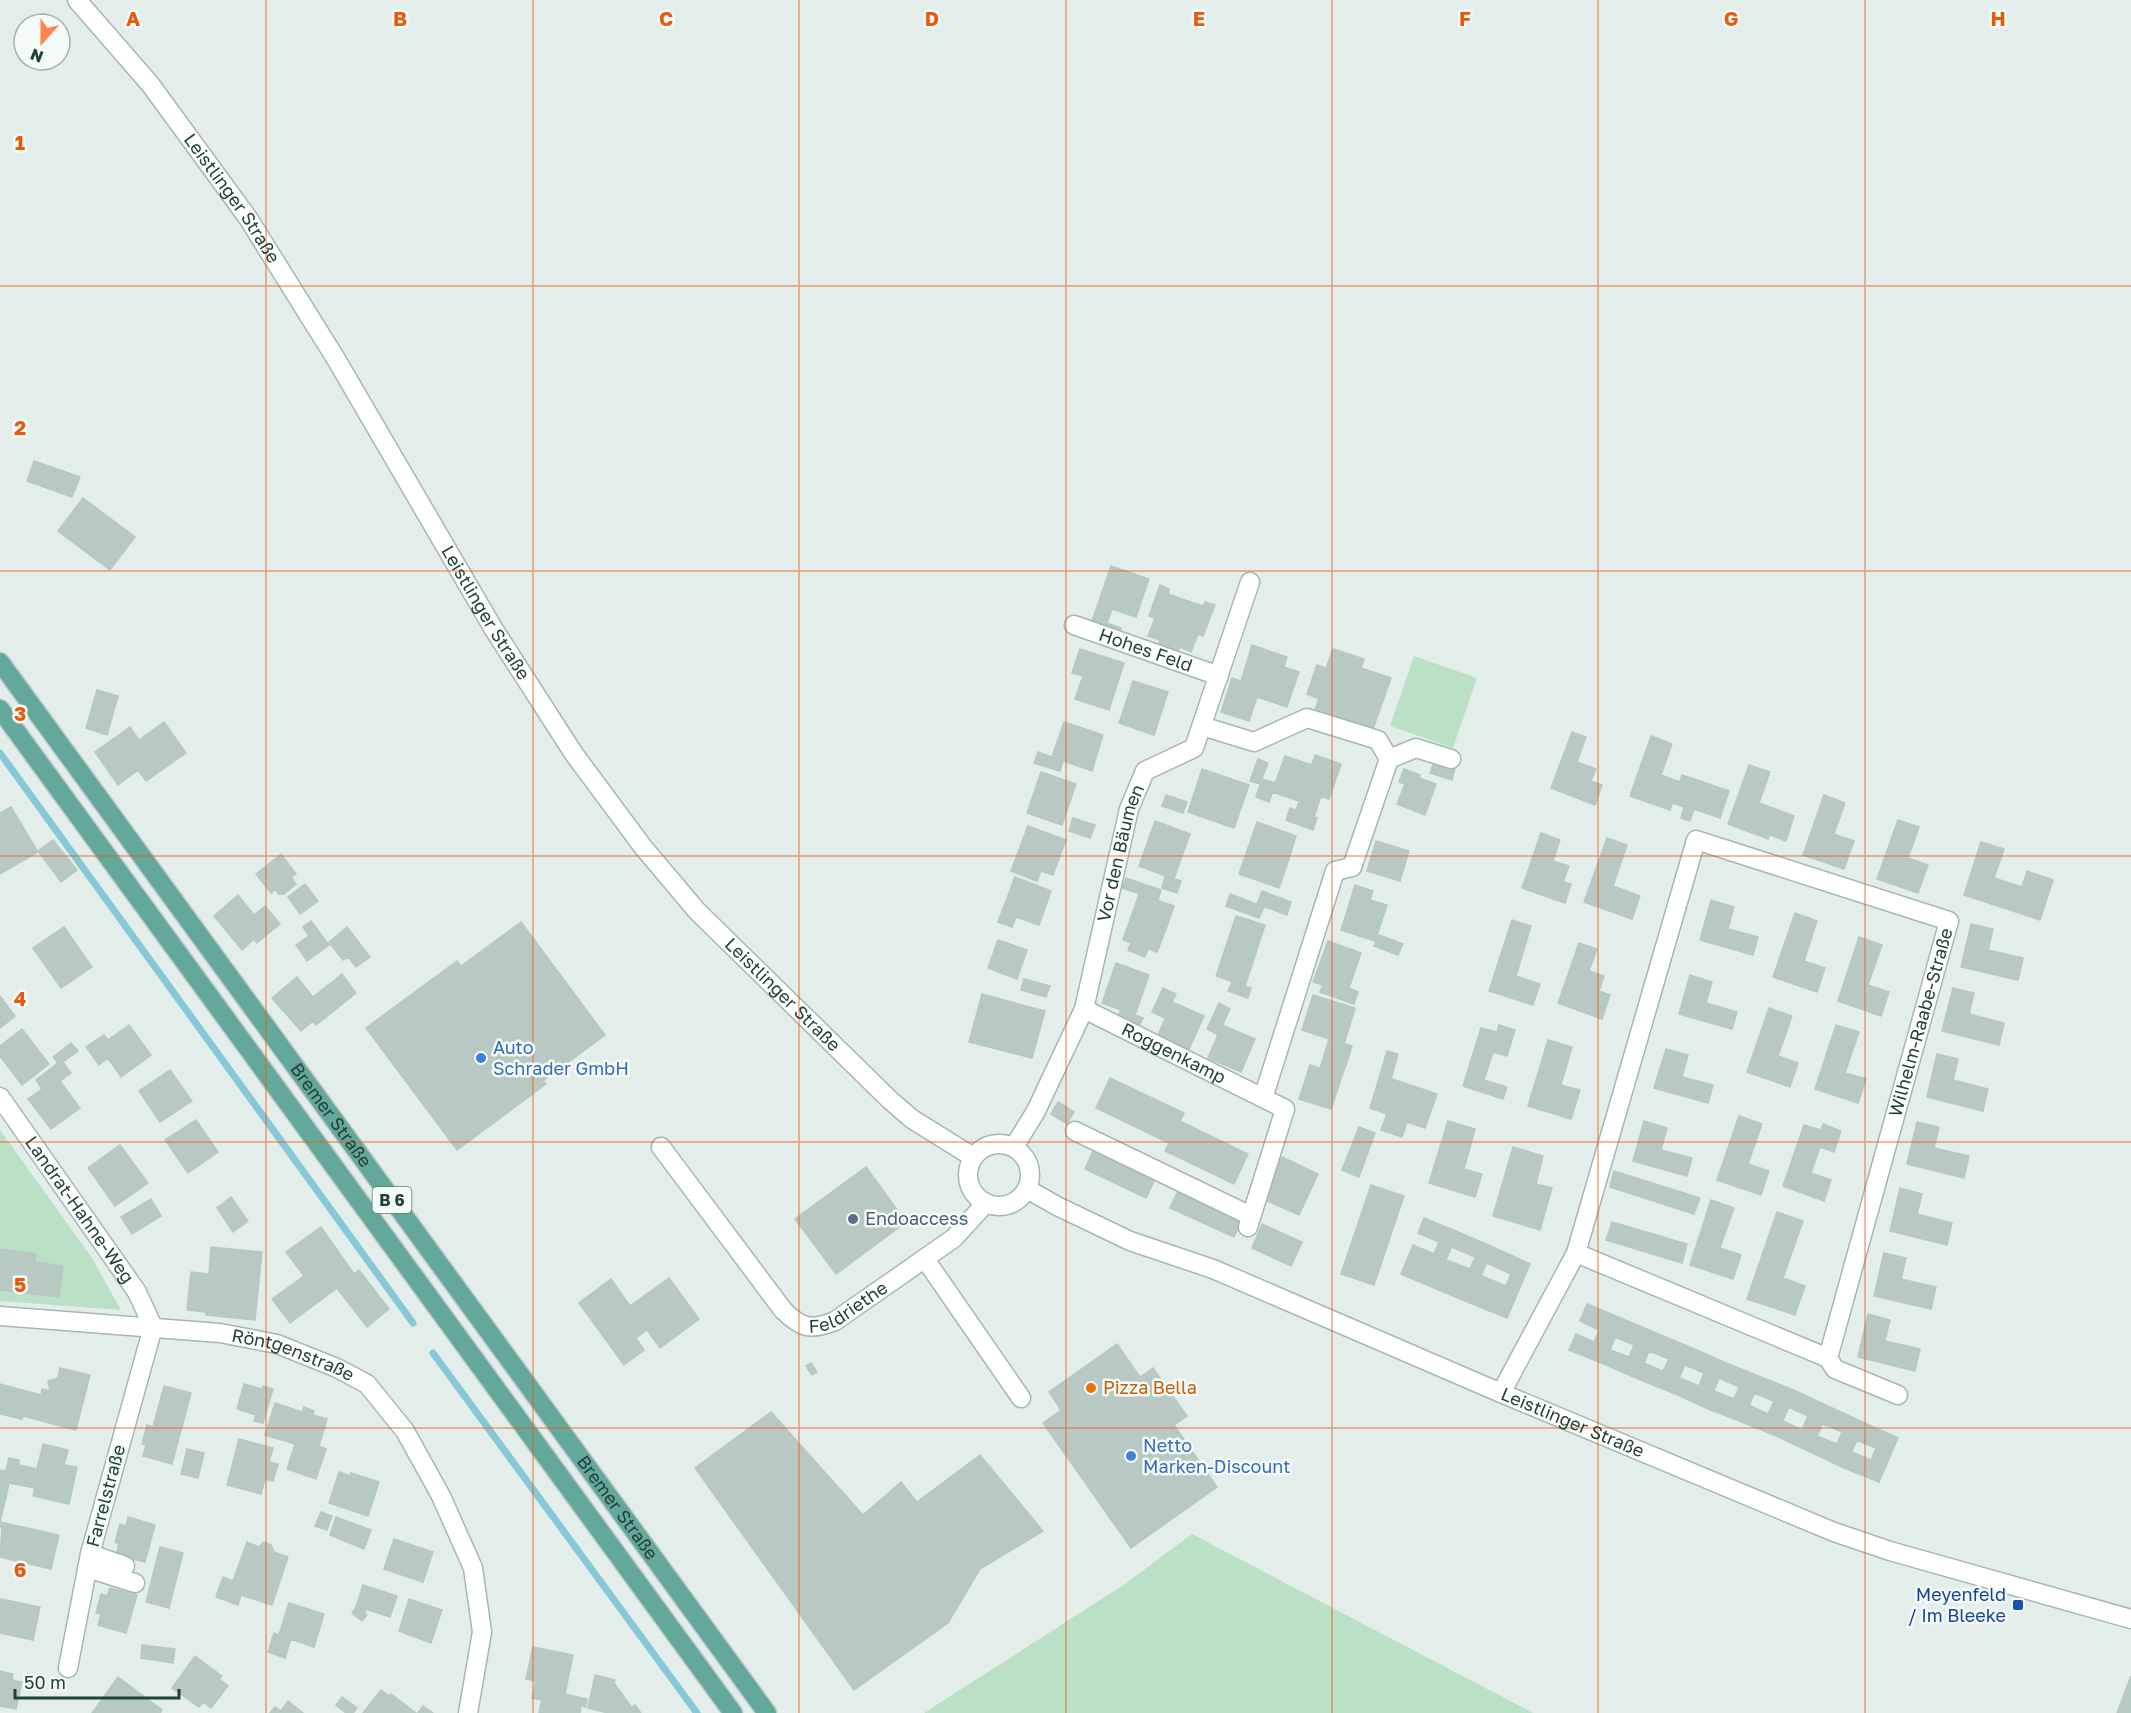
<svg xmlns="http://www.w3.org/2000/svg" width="2131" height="1713" viewBox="0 0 2131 1713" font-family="'Golos Text',sans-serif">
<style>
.green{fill:#bae1c6}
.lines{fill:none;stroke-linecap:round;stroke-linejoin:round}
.stream{stroke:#86c7d8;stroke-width:7}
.building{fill:#b8c9c3;stroke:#b5c9c1;stroke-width:1.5}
.minor-casing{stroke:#a5b7b2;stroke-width:21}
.major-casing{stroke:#c1cac8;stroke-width:21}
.minor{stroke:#fff;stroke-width:18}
.major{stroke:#63a89a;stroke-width:18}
.grid{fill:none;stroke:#e8590c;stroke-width:1.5;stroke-opacity:0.55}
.shop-dot{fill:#3f7fe0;stroke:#f4faf7;stroke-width:2}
.service-dot{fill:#5c6f8a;stroke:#f4faf7;stroke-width:2}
.food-dot{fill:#e8710a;stroke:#f4faf7;stroke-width:2}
.transit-dot{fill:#1a4fb4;stroke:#f4faf7;stroke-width:2}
.labels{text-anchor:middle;stroke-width:5;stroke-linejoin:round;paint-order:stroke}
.shield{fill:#f4faf7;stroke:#607973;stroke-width:1.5}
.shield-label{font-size:16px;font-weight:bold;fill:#21423a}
.street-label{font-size:18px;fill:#21423a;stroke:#f4faf7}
.shop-label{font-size:18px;fill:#366cbe;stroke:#f4faf7;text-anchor:start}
.service-label{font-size:18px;fill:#4e5e75;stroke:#f4faf7;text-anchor:start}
.food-label{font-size:18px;fill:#c56008;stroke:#f4faf7;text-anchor:start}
.transit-label{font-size:18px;fill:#164399;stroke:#f4faf7;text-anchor:end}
.grid-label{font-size:20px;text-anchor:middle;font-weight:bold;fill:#e8590c;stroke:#f4faf7;stroke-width:5;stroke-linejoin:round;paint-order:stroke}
</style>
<rect width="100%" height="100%" fill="#e3eeea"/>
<!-- green -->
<path class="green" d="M1414 656 1477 678 1453 748 1390 726Z
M0 1130 92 1258 121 1310 0 1301Z
M1192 1534 1533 1713H924L1125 1584Z"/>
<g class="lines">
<!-- stream -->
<path class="stream" d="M0 753 413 1323
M433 1353 697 1713"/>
</g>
<!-- building -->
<path class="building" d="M34 461 80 477 72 497 27 481Z
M83 498 135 537 110 570 58 531Z
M1111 566 1149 579 1136 617 1112 609 1107 623 1121 628 1118 639 1089 630Z
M1160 585 1169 589 1168 594 1185 600 1167 649 1158 646 1160 640 1148 636 1155 618 1149 616Z
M1185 600 1203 606 1205 602 1215 605 1203 636 1198 634 1191 652 1180 647 1177 653 1167 649Z
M1252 645 1287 657 1284 667 1299 672 1287 707 1257 697 1249 721 1221 712 1232 678 1241 681Z
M1080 649 1124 663 1109 710 1075 699 1083 676 1072 673Z
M1333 649 1364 659 1361 668 1391 678 1373 729 1315 709 1319 699 1307 694 1317 665 1326 668Z
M1133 681 1168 692 1154 735 1119 723Z
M97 690 118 696 107 735 86 728Z
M164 722 186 753 146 781 138 770 118 785 95 752 130 727 139 740Z
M1064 722 1103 735 1092 771 1052 757Z
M1572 732 1586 737 1577 762 1596 769 1591 781 1602 785 1595 805 1551 788Z
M1651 736 1672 744 1661 775 1680 782 1670 810 1630 796Z
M1038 752 1063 761 1060 771 1034 763Z
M1315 755 1341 764 1329 799 1303 790Z
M1285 756 1312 765 1299 801 1272 792Z
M1258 759 1268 763 1260 784 1250 781Z
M1434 762 1455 768 1452 780 1430 773Z
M1749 765 1770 772 1759 803 1778 810 1768 839 1728 824Z
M1202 769 1249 785 1234 828 1188 812Z
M1404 769 1420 775 1419 778 1436 784 1425 815 1397 804 1405 784 1399 782Z
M1041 772 1076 784 1062 825 1027 813Z
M1682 775 1703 782 1690 821 1681 818 1684 807 1673 803Z
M1262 779 1276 783 1269 802 1256 797Z
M1703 782 1729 791 1720 818 1694 809Z
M1303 790 1321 796 1314 817 1296 810Z
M1166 795 1187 802 1183 813 1162 806Z
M1824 795 1845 803 1834 834 1854 841 1844 869 1803 855Z
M11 807 38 852 0 874V813Z
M1290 808 1317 818 1313 830 1286 820Z
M1778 810 1794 816 1786 841 1770 835Z
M1073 818 1095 825 1090 838 1069 831Z
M1898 820 1919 827 1908 858 1928 865 1918 893 1877 879Z
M1155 821 1190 834 1182 856 1147 844Z
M1257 822 1296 836 1288 862 1248 848Z
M1028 826 1066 840 1053 875 1041 871 1037 881 1011 871Z
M1541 833 1560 840 1553 861 1569 866 1563 882 1571 884 1565 903 1522 888Z
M1607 838 1627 845 1613 886 1640 896 1632 919 1584 902Z
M53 840 77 870 61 882 38 851Z
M1376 841 1409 851 1400 881 1367 871Z
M1981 842 2004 849 1994 878 2022 887 2027 871 2053 880 2040 920 1964 895Z
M1147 844 1182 856 1174 879 1139 866Z
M1248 848 1288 862 1279 888 1239 874Z
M281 854 296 874 291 877 296 884 284 894H279L275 889 271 893 256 874Z
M1165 876 1181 881 1177 893 1162 888Z
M1015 877 1051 891 1039 925 1016 917 1012 927 998 922Z
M1126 878 1161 890 1158 900 1122 888Z
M305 884 318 901 300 914 288 897Z
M1355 885 1373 891 1370 900 1387 905 1375 941 1341 930Z
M1262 891 1291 902 1287 915 1257 904Z
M1139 894 1174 906 1166 929 1131 917Z
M1230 894 1264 907 1259 918 1226 906Z
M238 895 254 915 265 906 280 924 257 943 254 939 242 950 214 916Z
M1711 900 1734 907 1728 929 1758 937 1753 955 1700 940Z
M1795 913 1817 921 1804 961 1825 968 1817 992 1773 977Z
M1236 916 1265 925 1255 956 1226 946Z
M1131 917 1166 929 1157 952 1123 940Z
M1512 920 1531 926 1516 976 1540 984 1533 1005 1489 991Z
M311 921 329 945 307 961 296 945 309 936 303 927Z
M521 922 605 1035 543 1081 546 1084 457 1150 366 1028 457 961 461 966Z
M1971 924 1993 929 1988 950 2023 958 2018 980 1961 967Z
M64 927 92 967 61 988 33 948Z
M347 927 370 957 356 967 348 957 343 960 329 942Z
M1379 935 1403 944 1398 955 1374 946Z
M1859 937 1882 945 1868 985 1889 992 1881 1016 1838 1001Z
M998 940 1027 950 1017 979 988 968Z
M1328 941 1361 953 1349 988 1358 992 1354 1004 1320 992 1323 985 1313 982Z
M1131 943 1148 949 1145 957 1128 950Z
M1579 943 1597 949 1589 971 1604 976 1599 991 1610 995 1602 1019 1558 1003Z
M1226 946 1255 956 1245 986 1216 976Z
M1116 963 1149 975 1135 1015 1102 1003Z
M342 974 356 993 316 1025 313 1021 301 1031 272 998 297 977 313 997Z
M1690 975 1712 982 1706 1003 1737 1012 1732 1029 1679 1014Z
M1024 979 1050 986 1046 997 1021 990Z
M1232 982 1251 988 1248 998 1228 991Z
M1163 988 1176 994 1165 1018 1152 1012Z
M1953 988 1974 993 1969 1014 2004 1023 1999 1045 1942 1031Z
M982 994 1045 1011 1032 1058 969 1042Z
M1313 995 1355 1008 1344 1044 1302 1030Z
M0 996 15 1016 0 1028Z
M1172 1002 1204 1016 1189 1049 1158 1035Z
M1219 1003 1230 1009 1218 1035 1207 1029Z
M1769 1008 1792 1016 1778 1056 1798 1063 1790 1087 1747 1072Z
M1121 1010 1143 1018 1139 1026 1117 1018Z
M129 1025 151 1055 121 1077 108 1058 99 1065 86 1047 104 1035 108 1040Z
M1222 1025 1255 1039 1241 1072 1208 1058Z
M1499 1025 1515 1030 1507 1056 1493 1052 1484 1080 1507 1087 1503 1099 1463 1086 1481 1028 1497 1032Z
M1836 1025 1859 1032 1845 1073 1866 1079 1858 1103 1815 1089Z
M22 1029 49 1064 22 1085 0 1056V1046Z
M1329 1039 1352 1046 1348 1059 1325 1052Z
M1548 1040 1572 1047 1561 1085 1580 1090 1571 1119 1528 1106Z
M71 1043 78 1051 63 1062 71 1073 60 1081 80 1108 51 1129 28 1099 42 1089 36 1080 58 1063 53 1057Z
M1666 1049 1688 1055 1682 1077 1713 1085 1708 1103 1654 1088Z
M1387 1051 1398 1054 1391 1079 1380 1075Z
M1325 1052 1348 1059 1342 1076 1320 1069Z
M1937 1054 1958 1059 1953 1080 1988 1089 1983 1111 1927 1097Z
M1310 1065 1342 1076 1331 1109 1299 1099Z
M170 1070 192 1101 160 1122 139 1091Z
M1380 1075 1437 1094 1425 1128 1407 1122 1402 1137 1381 1130 1387 1114 1370 1108Z
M1110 1078 1184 1113 1180 1121 1248 1154 1234 1184 1165 1151 1169 1143 1096 1108Z
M1058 1102 1074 1112 1067 1124 1051 1114Z
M1739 1116 1762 1124 1748 1164 1769 1171 1761 1195 1717 1180Z
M196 1120 218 1152 188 1173 165 1140Z
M1448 1121 1475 1129 1464 1169 1482 1174 1475 1197 1429 1183Z
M1644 1121 1667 1128 1661 1150 1692 1158 1687 1176 1633 1161Z
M1917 1122 1939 1127 1934 1148 1969 1156 1964 1178 1907 1164Z
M1823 1124 1841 1131 1834 1152 1820 1147 1811 1173 1831 1180 1824 1201 1783 1186 1804 1125 1821 1130Z
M1359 1127 1375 1133 1359 1177 1342 1170Z
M120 1145 148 1183 115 1206 88 1168Z
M1513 1147 1543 1156 1536 1184 1552 1188 1540 1230 1493 1216Z
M1094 1149 1155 1179 1146 1198 1085 1169Z
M1282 1157 1318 1174 1299 1215 1263 1199Z
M866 1167 906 1222 836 1274 795 1219Z
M1614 1171 1700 1198 1694 1214 1610 1187Z
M1371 1185 1404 1196 1374 1285 1341 1274Z
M1900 1188 1922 1194 1917 1214 1952 1223 1947 1245 1890 1231Z
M1178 1191 1242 1220 1234 1237 1170 1208Z
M231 1197 248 1221 233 1232 217 1208Z
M151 1199 161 1216 132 1234 121 1217Z
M1711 1200 1734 1208 1720 1248 1741 1255 1733 1279 1690 1265Z
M1777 1212 1803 1221 1783 1278 1805 1286 1795 1315 1747 1299Z
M1424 1218 1458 1232 1434 1288 1401 1274 1413 1245 1434 1254 1439 1242 1418 1233Z
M1612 1222 1687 1244 1682 1263 1606 1240Z
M1262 1224 1302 1242 1291 1266 1252 1248Z
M321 1227 354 1274 359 1270 389 1309 367 1327 337 1288 290 1323 272 1299 304 1276 286 1252Z
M1458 1232 1493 1247 1470 1303 1434 1288 1446 1260 1470 1269 1475 1257 1452 1247Z
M211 1247 262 1252 255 1320 206 1315V1312L187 1310 191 1272 209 1274Z
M1493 1247 1530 1264 1507 1318 1470 1303 1482 1276 1506 1286 1511 1274 1487 1263Z
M0 1249 36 1254 35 1262 63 1266 59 1297 0 1290Z
M1884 1253 1906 1258 1901 1279 1936 1287 1931 1309 1874 1296Z
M669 1278 699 1319 660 1348 647 1330 636 1338 644 1350 624 1365 579 1303 611 1279 630 1306Z
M1587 1304 1623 1319 1604 1364 1569 1350 1576 1334 1594 1342 1599 1330 1580 1321Z
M1868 1314 1890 1320 1885 1341 1920 1349 1915 1371 1858 1357Z
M1623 1319 1656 1333 1638 1379 1604 1364 1610 1350 1629 1357 1634 1345 1615 1337Z
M1656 1333 1692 1348 1673 1393 1638 1379 1644 1363 1663 1371 1669 1359 1649 1351Z
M1117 1344 1140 1377 1153 1368 1187 1416 1174 1425 1217 1487 1131 1548 1043 1423 1061 1410 1049 1392Z
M1692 1348 1726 1363 1706 1408 1673 1393 1680 1378 1699 1386 1704 1373 1685 1365Z
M811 1363 817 1372 812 1375 806 1366Z
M1726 1363 1761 1377 1742 1422 1706 1408 1714 1391 1734 1399 1739 1387 1719 1378Z
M60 1368 90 1375 76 1430 23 1416 22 1419 0 1414V1384L41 1395 42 1389 50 1391 48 1381 58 1378Z
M1761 1377 1796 1391 1776 1436 1742 1422 1749 1405 1768 1414 1774 1401 1754 1393Z
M244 1384 262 1389 263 1386 273 1389 263 1423 254 1421 256 1415 237 1409Z
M164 1386 191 1393 172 1464 143 1456 146 1445 142 1444 147 1425 153 1427Z
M1796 1391 1830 1407 1810 1452 1776 1436 1783 1421 1802 1430 1808 1416 1788 1407Z
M275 1403 302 1412 304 1407 314 1411 313 1415 327 1419 319 1446 326 1449 316 1479 287 1469 295 1444 265 1435Z
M1830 1407 1865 1423 1844 1468 1810 1452 1817 1436 1837 1444 1842 1432 1823 1424Z
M771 1412 863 1515 901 1482 917 1502 980 1455 1043 1531 980 1569 948 1623 854 1690 695 1468Z
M1865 1423 1898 1438 1879 1482 1844 1468 1852 1452 1871 1460 1876 1448 1857 1440Z
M239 1439 273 1448 269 1462 278 1464 273 1481 265 1479 261 1494 227 1485Z
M43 1444 68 1450 64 1465 77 1467 69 1504 33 1496 35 1488 9 1483 6 1497 0 1496V1470L6 1471 9 1458 19 1460V1465L37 1469Z
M187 1449 204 1453 198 1478 181 1474Z
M339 1472 350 1476 351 1473 379 1482 368 1516 329 1503Z
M0 1496 6 1497 0 1522 59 1535 51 1569 0 1557 2 1527H0Z
M321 1512 332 1516 327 1530 315 1526Z
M128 1517 155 1525 145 1562 116 1555 119 1544 115 1542 120 1524 126 1526Z
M336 1517 371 1530 364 1549 330 1535Z
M394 1539 433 1552 423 1582 384 1569Z
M247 1542 259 1547 264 1542 271 1545 274 1552 288 1557 272 1605 241 1595 238 1605 216 1597 223 1577 233 1581Z
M160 1547 183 1553 169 1608 146 1602Z
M363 1585 397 1596 390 1617 366 1609 365 1614 367 1615 362 1621 352 1613 356 1607Z
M110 1588 137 1595 126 1633 98 1625 101 1614 96 1613 101 1594 107 1596Z
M1 1599 40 1607 33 1640 0 1633Z
M409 1599 442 1610 431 1643 399 1631Z
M289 1603 324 1614 314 1647 291 1639 285 1658 268 1652 274 1633 279 1635Z
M142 1645 175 1649 173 1663 141 1658Z
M533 1647 573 1655 565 1694 587 1699 586 1707 581 1706 580 1713H539L542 1700 532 1698 536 1681 526 1679Z
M195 1656 222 1676 219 1679 228 1686 211 1708 203 1702 199 1707 172 1688Z
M0 1671 13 1674 12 1680 22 1682 16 1709 0 1706Z
M595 1675 615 1680 614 1683 632 1708 635 1705 641 1713H608L588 1708Z
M2131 1676V1713H2117Z
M118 1677 162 1710 160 1713H92Z
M381 1690 389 1696 391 1694 416 1713H363Z
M342 1697 357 1708 353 1713H346L336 1705Z
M288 1701 303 1713H270L275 1707 281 1711Z
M423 1706 433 1713H418Z"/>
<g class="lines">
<defs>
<g id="minor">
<path id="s1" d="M77 0 150 84 248 218 336 359 493 628 574 754 643 847 697 911 890 1100 912 1119 973 1157"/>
<path id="s2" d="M1074 625 1219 676"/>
<path d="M1202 726 1254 742 1307 718 1378 740 1389 759 1352 867 1335 871 1263 1098"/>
<path d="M1389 759 1416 748 1451 759"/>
<path id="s3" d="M1084 1009 1285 1109 1248 1227"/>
<path id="s4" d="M0 1097 137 1292 153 1327 90 1554 68 1668"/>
<path d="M1075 1131 1251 1216"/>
<circle cx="999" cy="1175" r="31"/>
<path id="s5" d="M661 1147 783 1310C801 1328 810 1331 835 1321L954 1238 986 1203"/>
<path id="s6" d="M1014 1147 1036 1111 1084 1009 1129 809 1145 771 1194 748 1250 582"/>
<path id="s7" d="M1027 1189 1057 1206 1130 1241 1213 1269 1501 1393 1834 1532 1890 1551 2131 1619"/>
<path d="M925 1259 1021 1398"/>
<path id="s8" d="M0 1316 220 1333 277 1344 337 1368 367 1384 405 1431 441 1496 473 1568 482 1632 468 1713"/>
<path d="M1828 1358 1835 1369 1898 1395"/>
<path id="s9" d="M1501 1393 1576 1253 1828 1358 1949 921 1696 840 1576 1253"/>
<path d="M90 1554 125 1566"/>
<path d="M87 1568 135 1583"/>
</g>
<g id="major">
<path id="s10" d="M0 662 767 1713"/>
<path d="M0 709 733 1713"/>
</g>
</defs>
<!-- minor casing -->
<use href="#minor" class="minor-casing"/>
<!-- major casing -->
<use href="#major" class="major-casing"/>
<!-- minor -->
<use href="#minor" class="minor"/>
<!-- major -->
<use href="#major" class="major"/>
</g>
<!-- grid -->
<path class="grid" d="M266 0V1713M533 0V1713M799 0V1713M1066 0V1713M1332 0V1713M1598 0V1713M1865 0V1713M0 286H2131M0 571H2131M0 856H2131M0 1142H2131M0 1428H2131"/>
<!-- markers -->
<g class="shop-dot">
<circle cx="481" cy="1058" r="6"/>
<circle cx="1131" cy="1456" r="6"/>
</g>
<circle class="service-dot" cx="853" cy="1219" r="6"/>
<circle class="food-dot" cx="1091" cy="1388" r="6"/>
<rect class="transit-dot" x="2012" y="1599" width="12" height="12" rx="3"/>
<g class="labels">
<!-- shield labels -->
<rect class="shield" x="372.5" y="1187" width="39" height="26" rx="4.5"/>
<g class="shield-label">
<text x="392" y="1206">B 6</text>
</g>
<!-- street labels -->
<g class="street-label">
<text dy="6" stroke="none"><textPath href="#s1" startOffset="252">Leistlinger Straße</textPath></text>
<text dy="6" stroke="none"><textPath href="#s1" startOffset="738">Leistlinger Straße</textPath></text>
<text dy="6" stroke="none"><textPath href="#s2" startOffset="76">Hohes Feld</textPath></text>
<text dy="6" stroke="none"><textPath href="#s6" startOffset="315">Vor den Bäumen</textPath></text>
<text dy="6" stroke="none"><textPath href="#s1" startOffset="1224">Leistlinger Straße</textPath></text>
<text dy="6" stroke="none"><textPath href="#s9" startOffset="780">Wilhelm-Raabe-Straße</textPath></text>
<text dy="6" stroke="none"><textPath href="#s3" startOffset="100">Roggenkamp</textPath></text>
<text dy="6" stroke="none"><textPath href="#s10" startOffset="561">Bremer Straße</textPath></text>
<text dy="6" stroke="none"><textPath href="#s4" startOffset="138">Landrat-Hahne-Weg</textPath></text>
<text dy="6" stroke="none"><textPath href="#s5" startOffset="279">Feldriethe</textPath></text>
<text dy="6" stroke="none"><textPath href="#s8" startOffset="297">Röntgenstraße</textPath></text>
<text dy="6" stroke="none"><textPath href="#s7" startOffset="594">Leistlinger Straße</textPath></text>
<text transform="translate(106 1496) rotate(-75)" y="6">Farrelstraße</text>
<text dy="6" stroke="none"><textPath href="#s10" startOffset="1047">Bremer Straße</textPath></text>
</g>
<!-- shop labels -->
<g class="shop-label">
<text x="493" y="1054">Auto<tspan x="493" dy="21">Schrader GmbH</tspan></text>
<text x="1143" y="1452">Netto<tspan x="1143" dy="21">Marken-Discount</tspan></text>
</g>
<!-- service labels -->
<g class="service-label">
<text x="865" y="1225">Endoaccess</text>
</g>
<!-- food labels -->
<g class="food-label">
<text x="1103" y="1394">Pizza Bella</text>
</g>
<!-- transit labels -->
<g class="transit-label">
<text x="2006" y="1601">Meyenfeld<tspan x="2006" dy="21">/ Im Bleeke</tspan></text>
</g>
</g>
<g class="grid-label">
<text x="133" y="26">A</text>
<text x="400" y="26">B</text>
<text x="666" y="26">C</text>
<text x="932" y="26">D</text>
<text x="1199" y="26">E</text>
<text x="1465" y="26">F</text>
<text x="1731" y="26">G</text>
<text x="1998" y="26">H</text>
<text x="20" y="150">1</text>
<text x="20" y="435">2</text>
<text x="20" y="721">3</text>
<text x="20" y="1006">4</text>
<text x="20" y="1292">5</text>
<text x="20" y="1577">6</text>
</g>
<!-- north arrow -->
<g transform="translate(42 42) rotate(201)"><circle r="28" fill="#f4faf7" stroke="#a0b0ab" stroke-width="1.5"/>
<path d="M0-4.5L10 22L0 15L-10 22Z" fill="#ff8450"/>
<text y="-9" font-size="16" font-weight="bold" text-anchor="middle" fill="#21423a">N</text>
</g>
<!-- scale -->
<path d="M15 1689v9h164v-9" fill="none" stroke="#21423a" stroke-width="3"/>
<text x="24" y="1689" font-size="18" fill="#21423a" stroke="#f4faf7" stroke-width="4.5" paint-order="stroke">50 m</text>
</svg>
